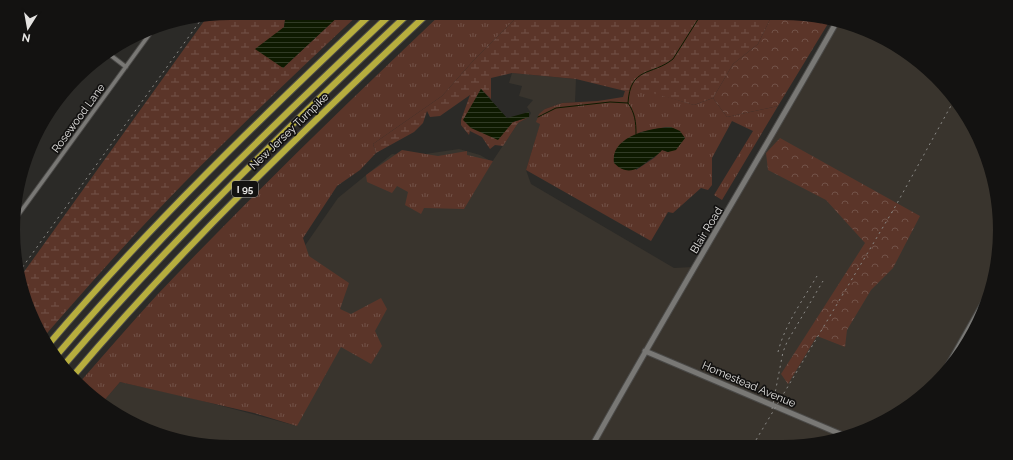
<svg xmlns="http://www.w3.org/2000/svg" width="1013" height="460" viewBox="0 0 1013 460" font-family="Raleway,sans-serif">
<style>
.built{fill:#39342d}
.grass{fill:url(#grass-tufts);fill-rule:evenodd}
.forest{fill:url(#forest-crowns)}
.wetland{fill:url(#wetland-marsh)}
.water{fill:url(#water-rules)}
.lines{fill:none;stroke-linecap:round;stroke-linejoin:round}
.stream{stroke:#0e1a00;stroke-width:1}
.street-casing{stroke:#4a4947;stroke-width:5.5}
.secondary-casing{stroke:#4a4947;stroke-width:7}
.highway-casing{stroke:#4a4947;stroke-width:8}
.street{stroke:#797875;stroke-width:3.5}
.secondary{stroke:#797875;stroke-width:5}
.highway{stroke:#b7ae3e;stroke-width:6}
.rail{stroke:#8c8b88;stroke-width:1;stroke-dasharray:2 4;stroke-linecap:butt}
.labels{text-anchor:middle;stroke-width:3.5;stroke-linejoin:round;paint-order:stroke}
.shield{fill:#131211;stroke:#a6a5a3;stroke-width:1}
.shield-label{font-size:10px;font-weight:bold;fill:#e5e4e2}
.street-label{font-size:11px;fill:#e5e4e2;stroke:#131211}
</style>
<defs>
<pattern id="grass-tufts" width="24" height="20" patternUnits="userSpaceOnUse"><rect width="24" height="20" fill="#5b3529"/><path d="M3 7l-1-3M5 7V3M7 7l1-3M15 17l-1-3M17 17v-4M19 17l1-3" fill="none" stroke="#725248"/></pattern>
<pattern id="forest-crowns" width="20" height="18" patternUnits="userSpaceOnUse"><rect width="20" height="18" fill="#5b3529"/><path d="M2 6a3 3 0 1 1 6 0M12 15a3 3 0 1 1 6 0" fill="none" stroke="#725248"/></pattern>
<pattern id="wetland-marsh" width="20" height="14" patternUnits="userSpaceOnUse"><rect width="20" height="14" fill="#5b3529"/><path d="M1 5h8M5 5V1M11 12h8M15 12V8" fill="none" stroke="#725248"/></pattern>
<pattern id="water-rules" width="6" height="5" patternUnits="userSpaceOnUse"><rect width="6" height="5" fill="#0e1a00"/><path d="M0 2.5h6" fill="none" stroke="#313b25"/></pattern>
</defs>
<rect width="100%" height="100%" fill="#2b2a27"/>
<!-- built -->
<path class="built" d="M837 24 866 29 936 76 983 147 1000 230 984 311 953 364 915 402 866 430 812 445 230 447 147 431 102 403 120 382 188 397 297 426 202 394 338 198 392 154 412 156 459 149 480 155 492 162 518 123 529 117 531 113 527 107 533 100 519 96 522 86 509 83 512 73 576 79 575 102 562 103 545 109 526 170 531 184 674 268 693 267Z"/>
<!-- grass -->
<path class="grass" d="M442 13H521L473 61 442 96 373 144 376 153 360 170 337 186 303 238 309 256 349 283 340 309 351 314 381 298 387 309 375 331 382 346 371 364 341 347 297 426 254 413 120 382 102 403 87 393 79 383C105 354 130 324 157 295 249 198 345 105 442 13Z
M638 88 694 105 713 98 727 117 778 106 722 200 714 195 753 131 732 121 712 158V185L708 190 701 188 673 213 668 212 651 241 526 170 540 124 536 122 539 114 545 109 562 103 598 101 623 97 625 91ZM666 127H671L685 138 680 144 668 152 662 150 654 158 636 170 625 140 641 132Z
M402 150 438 156 467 151V155L493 161 464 209 424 208 421 214 405 205 408 192 397 186 392 193 367 182 366 175Z"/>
<!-- forest -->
<path class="forest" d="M773 13H783L829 22 778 106 727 117 713 98 733 64 758 44Z
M780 138 920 216 893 268 871 290 847 330 845 347 817 336 788 384 781 374 865 243 826 200 768 170 766 153Z"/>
<!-- wetland -->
<path class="wetland" d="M230 13H286L284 27 283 68 342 13H360C300 69 241 125 183 184 134 234 88 286 42 339L21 276 207 17Z
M521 13H773L758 44 733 64 713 98 694 105 638 89 625 91 576 79 512 73 491 78V99L481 89 464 120 513 122 529 117 518 123 503 146 495 145 490 149 482 137 470 131 469 135 461 125V120L470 95 440 116 430 117 427 111 423 123 414 132 376 153 373 144 442 96 473 61Z"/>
<!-- water -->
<path class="water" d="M286 13H342L283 68 255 49 284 27Z
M481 89 507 118 529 112V117L513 122 498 140 471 128 463 120Z
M671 127 680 131 685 138 676 150 668 152 662 150C658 155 654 157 649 160 637 170 627 176 614 163 610 136 651 128 671 127Z"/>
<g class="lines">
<!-- stream -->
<path class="stream" d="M628 103C630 66 652 76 673 59L702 13
M538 117 556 108 610 102 628 103C635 113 636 122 636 134"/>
<defs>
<path id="street" d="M109 54 126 67
M16 218 154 28
M941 376 987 295"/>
<path id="secondary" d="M645 351 845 436
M592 446C671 304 756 165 836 23"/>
<path id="highway" d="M48 345C148 227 260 119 372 13
M56 356C160 234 275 123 392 13
M64 365C171 240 289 126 409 13
M73 376C183 246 305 129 428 13"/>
</defs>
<!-- street casing -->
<use href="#street" class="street-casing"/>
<!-- secondary casing -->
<use href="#secondary" class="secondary-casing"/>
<!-- highway casing -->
<use href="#highway" class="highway-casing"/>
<!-- street -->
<use href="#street" class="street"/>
<!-- secondary -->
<use href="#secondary" class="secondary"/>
<!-- highway -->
<use href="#highway" class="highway"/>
<!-- rail -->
<path class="rail" d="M19 272 203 17
M778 352C785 324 803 300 817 276
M772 409 783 352 787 342 823 281
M753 445 895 207 953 102"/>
</g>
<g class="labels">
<!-- shield labels -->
<rect class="shield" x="232" y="181" width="26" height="16" rx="3"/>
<g class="shield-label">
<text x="245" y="193">I 95</text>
</g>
<!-- street labels -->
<g class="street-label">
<text transform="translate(78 118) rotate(-54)" y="4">Rosewood Lane</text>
<text transform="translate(289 131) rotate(-44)" y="4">New Jersey Turnpike</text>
<text transform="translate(706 230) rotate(-59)" y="4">Blair Road</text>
<text transform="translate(749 384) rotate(23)" y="4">Homestead Avenue</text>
</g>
</g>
<!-- crop -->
<path d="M0 0H1013V460H0ZM230 20H783A210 210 0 0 1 993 230V230A210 210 0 0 1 783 440H230A210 210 0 0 1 20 230V230A210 210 0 0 1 230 20Z" fill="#131211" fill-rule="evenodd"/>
<!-- north arrow -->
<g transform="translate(28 28) rotate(191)" stroke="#131211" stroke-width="3" paint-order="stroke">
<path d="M0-3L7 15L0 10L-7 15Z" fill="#e5e4e2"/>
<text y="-6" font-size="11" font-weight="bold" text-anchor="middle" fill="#e5e4e2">N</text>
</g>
</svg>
